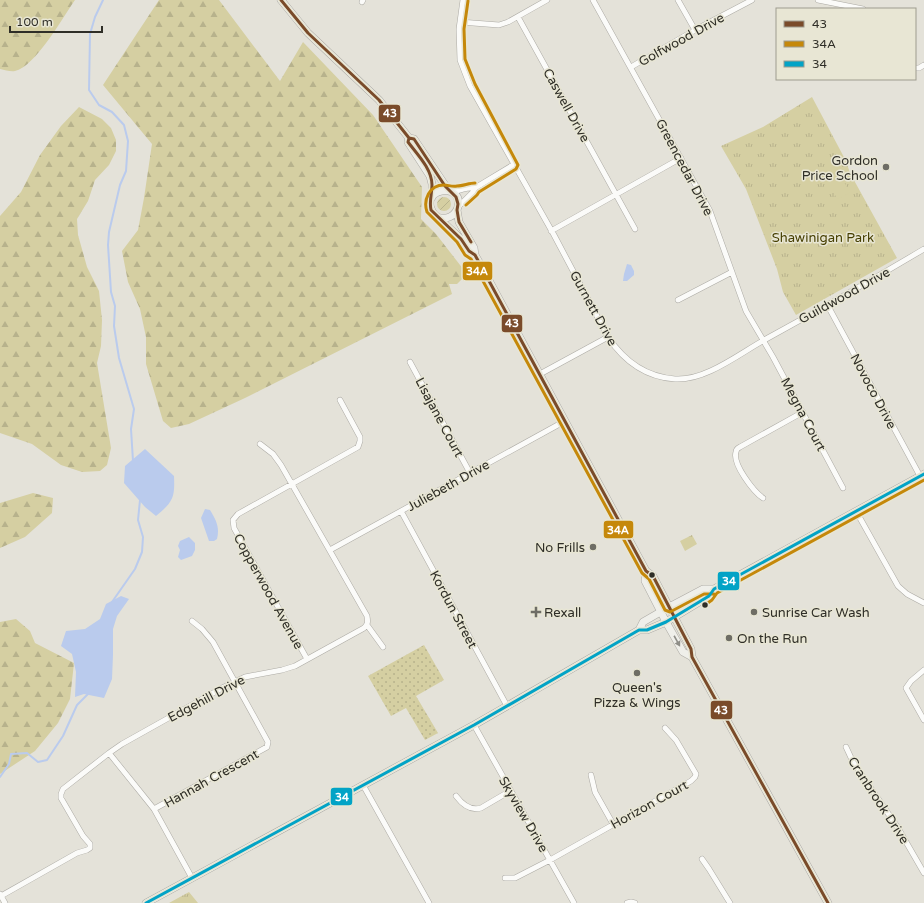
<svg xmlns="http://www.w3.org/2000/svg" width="924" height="903" viewBox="0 0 924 903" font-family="'Varela Round',sans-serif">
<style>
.grass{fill:url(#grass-dots)}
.forest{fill:url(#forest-firs)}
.park{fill:url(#park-tufts)}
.garden{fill:url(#garden-furrows)}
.pitch{fill:#d5cfa2}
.water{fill:#bacbed}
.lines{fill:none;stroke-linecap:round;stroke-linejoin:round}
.stream{stroke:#bacbed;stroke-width:2}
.minor-casing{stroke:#acaaa4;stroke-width:6}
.secondary-casing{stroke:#acaaa4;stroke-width:8}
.minor{stroke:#fbfbf9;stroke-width:5}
.secondary{stroke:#efefea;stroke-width:7}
.bus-1-casing{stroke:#e8e6d4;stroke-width:6}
.bus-2-casing{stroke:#e8e6d4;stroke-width:6}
.bus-3-casing{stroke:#e8e6d4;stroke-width:6}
.bus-1{stroke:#7a4b2a;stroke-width:3}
.bus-2{stroke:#c5880a;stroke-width:3}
.bus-3{stroke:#02a3c6;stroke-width:3}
.oneway{fill:#8f8e88}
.poi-dot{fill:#6e6d65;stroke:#e8e6d4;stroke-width:1.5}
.bus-dot{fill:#2f2e27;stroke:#e8e6d4;stroke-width:1.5}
.labels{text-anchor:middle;stroke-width:3;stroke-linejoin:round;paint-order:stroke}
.street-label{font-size:13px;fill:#2f2e27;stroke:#e8e6d4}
.poi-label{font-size:13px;fill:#2f2e27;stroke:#e8e6d4;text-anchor:start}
.park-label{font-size:13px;fill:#463f00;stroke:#e8e6d4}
.line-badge{stroke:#e8e6d4;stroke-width:1.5}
.badge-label{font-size:11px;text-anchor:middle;font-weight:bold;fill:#fff}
</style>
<defs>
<pattern id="grass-dots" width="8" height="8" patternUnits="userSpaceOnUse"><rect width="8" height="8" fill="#d5cfa2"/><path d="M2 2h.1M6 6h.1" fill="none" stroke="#b7b28c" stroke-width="1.8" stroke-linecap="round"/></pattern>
<pattern id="forest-firs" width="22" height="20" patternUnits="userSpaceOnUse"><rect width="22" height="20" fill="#d5cfa2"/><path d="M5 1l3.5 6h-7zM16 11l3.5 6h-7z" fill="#b7b28c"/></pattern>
<pattern id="park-tufts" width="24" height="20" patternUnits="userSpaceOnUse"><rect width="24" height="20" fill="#d5cfa2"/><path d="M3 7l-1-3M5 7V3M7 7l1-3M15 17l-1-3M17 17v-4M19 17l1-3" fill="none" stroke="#b7b28c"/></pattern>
<pattern id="garden-furrows" width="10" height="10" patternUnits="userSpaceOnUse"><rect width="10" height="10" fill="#d5cfa2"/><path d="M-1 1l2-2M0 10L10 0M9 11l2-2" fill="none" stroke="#b7b28c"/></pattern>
</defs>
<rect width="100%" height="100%" fill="#e4e2d9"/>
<!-- grass -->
<path class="grass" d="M424 645 444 680 416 696 438 733 425 740 406 708 391 716 368 676Z"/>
<!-- forest -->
<path class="forest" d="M0 0H75C63 17 35 67 15 71 11 72 5 70 0 69Z
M159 0H219L280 81 303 42 373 115 422 187 421 219 436 234 467 274 457 284H449L452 294 245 398 189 424 171 428 163 421 146 364V337L140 309 128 282 122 251 138 230 144 198 152 144 103 85Z
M79 107 102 119 111 128 116 140V151L109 165 95 180 88 201 77 219 78 235 87 267 99 291 102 320 101 346 97 363 111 448 107 465 100 471 82 472 61 465 32 444 0 433V216L21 192 40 155 61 126Z
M33 493 53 498 52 513 25 537 0 548V503Z
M16 619 30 631 35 643 74 663 70 699 58 723 35 751 0 774V622Z"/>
<!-- park -->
<path class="park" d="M812 97 846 161 850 173 897 258 796 315 783 292 777 269 746 189 721 146 763 127Z
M692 535 697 544 685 551 680 541Z
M189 892 198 903H169Z"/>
<!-- garden -->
<path class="garden" d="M437 204a7 7 0 1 1 14 0a7 7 0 1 1-14 0Z"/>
<!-- pitch -->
<path class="pitch" d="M837 169 850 193 837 199 825 175Z"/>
<!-- water -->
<path class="water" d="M627 264 631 265 634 271V275L627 281H623L624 274Z
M145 449 174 476C175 498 173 502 156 516L145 507 124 483 125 466Z
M205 509 210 510C216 520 220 527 217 539L214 541H209L201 518Z
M189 537 195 543V550L192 556 181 560 178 557 180 550 178 546 180 541Z
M121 596 129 599 117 616 113 629V655L112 679 104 698 84 694 75 697 76 672 72 654 61 646 66 631 85 629 100 619 106 604Z"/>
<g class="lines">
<!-- stream -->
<path class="stream" d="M103 0 95 17 90 34 89 90 99 105 112 112 124 125 128 141 126 171 120 185 109 232 108 245 111 292 115 306 114 326 119 358 134 409 131 429 133 461
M112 602 135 569 142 552 143 537 138 520 140 500
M0 777 9 764 11 754 27 753 38 762 47 760 63 736 77 705 88 694"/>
<defs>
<path id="minor" d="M463 0 459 29 460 60 470 86 554 235 608 337C624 361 645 377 675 379 706 381 740 353 766 339 819 310 872 280 924 249
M593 0 710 211 746 311 773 357 843 488
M678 0 695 30
M818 0 863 9
M362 2 363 0
M518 17 635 229
M460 22 499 25 508 22 547 0
M631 67 695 30 752 0
M915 68H919L924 65
M451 192C458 191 468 187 475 188
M458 207 473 192 475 188 513 165
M551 231 681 158
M678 300 732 272
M828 306 920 476
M410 362 470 473
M540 374 608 337
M763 498C754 492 732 464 736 452 736 450 738 448 740 447L803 412
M401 511 507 706
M856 511 898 586 907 594 924 603
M330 550 565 421
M367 625 383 647
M307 659 234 528 233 520 238 514 358 447 360 441V437L340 400
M924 670 911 681 906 688 924 720
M474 725 574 903
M846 747 853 762 898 828 924 873
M109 753 154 809 192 878
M591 775 595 792 613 824
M363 785 429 903
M456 796C462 804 471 811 481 808L510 791
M154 809 267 747 268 742 213 642 202 629 192 621
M702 859 709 869 730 903
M505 878H515L550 860 691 781 695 777 696 774 676 740 665 728
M0 894 5 903
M1 896 77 853 87 850 90 848V844L83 836 61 798V794L63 789 109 753 122 744 222 688 245 677 282 670 295 666 364 628C368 624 368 622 367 616L281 465 273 454 260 444
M627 903 631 902 635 903"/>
<path id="secondary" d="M281 0 308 33 379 100 409 138 414 139 449 191
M409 138 408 142 430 176 432 184V197
M457 210 459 222 474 248 475 255
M437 217C446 220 455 217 458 207 464 181 416 188 434 214L461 239 469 251 475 255 479 262 646 571 653 576 691 649 692 657 828 903
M646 571 645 581 666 622 683 652 692 657
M639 630 643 622 669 607 703 589H714
M146 903 474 725 639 630H647L666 622 709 596 714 589 924 474"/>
</defs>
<!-- minor casing -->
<use href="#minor" class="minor-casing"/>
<!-- secondary casing -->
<use href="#secondary" class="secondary-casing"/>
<!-- minor -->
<use href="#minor" class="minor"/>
<!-- secondary -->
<use href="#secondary" class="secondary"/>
<defs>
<path id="bus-1" d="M281 0 308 33 379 100 409 138 414 139 445 186 456 197 458 204 457 210 459 222 471 242
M409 138 408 142C417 154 432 169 432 185 432 194 429 201 431 210L461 239 469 251 475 255 646 571 653 576 691 649 692 657 828 903"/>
<path id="bus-2" d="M475 183C469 183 463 186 457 186 452 187 448 185 444 185 429 185 423 200 427 212L457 242 465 255 471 259 642 573 649 579 665 610 670 612 704 594H714
M466 205 477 195 479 192 516 169 518 165 475 84 465 59 464 29 468 1
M705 605 712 600 717 593 924 480"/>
<path id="bus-3" d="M146 903 474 725 639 630H647L666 622 709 596 714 589 924 474"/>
</defs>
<!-- bus-1 casing -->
<use href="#bus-1" class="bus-1-casing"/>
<!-- bus-2 casing -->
<use href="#bus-2" class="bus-2-casing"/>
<!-- bus-3 casing -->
<use href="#bus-3" class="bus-3-casing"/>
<!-- bus-1 -->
<use href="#bus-1" class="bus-1"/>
<!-- bus-2 -->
<use href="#bus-2" class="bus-2"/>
<!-- bus-3 -->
<use href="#bus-3" class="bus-3"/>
</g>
<!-- one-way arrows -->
<defs><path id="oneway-solid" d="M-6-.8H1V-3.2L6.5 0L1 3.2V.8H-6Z"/></defs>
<use class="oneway" href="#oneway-solid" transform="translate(677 641) rotate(61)"/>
<!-- markers -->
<g class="poi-dot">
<circle cx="886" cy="167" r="4"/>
<circle cx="593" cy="547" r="4"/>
<path d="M534 606h4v4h4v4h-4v4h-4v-4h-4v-4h4z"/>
<circle cx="754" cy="612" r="4"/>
<circle cx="729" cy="638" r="4"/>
<circle cx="637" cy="673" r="4"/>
</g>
<g class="bus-dot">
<circle cx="652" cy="575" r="3.5"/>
<circle cx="705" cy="605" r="3.5"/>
</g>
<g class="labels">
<!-- street labels -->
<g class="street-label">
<text transform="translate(681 39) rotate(-29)" y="5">Golfwood Drive</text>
<text transform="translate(567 105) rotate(61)" y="5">Caswell Drive</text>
<text transform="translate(685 167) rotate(62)" y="5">Greencedar Drive</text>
<text transform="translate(844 295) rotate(-29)" y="5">Guildwood Drive</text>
<text transform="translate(594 308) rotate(61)" y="5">Gurnett Drive</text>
<text transform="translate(874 391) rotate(62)" y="5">Novoco Drive</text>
<text transform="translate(804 414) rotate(62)" y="5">Megna Court</text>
<text transform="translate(440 417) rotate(62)" y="5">Lisajane Court</text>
<text transform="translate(448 485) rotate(-29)" y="5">Juliebeth Drive</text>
<text transform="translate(269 591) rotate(61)" y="5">Copperwood Avenue</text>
<text transform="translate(454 609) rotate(62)" y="5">Kordun Street</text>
<text transform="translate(206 698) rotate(-28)" y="5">Edgehill Drive</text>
<text transform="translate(211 778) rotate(-29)" y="5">Hannah Crescent</text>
<text transform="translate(879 800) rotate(57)" y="5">Cranbrook Drive</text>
<text transform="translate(649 804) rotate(-29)" y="5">Horizon Court</text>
<text transform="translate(524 814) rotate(60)" y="5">Skyview Drive</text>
</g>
<!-- poi labels -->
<g class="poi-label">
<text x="878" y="165" text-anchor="end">Gordon<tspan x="878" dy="15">Price School</tspan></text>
<text x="585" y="552" text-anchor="end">No Frills</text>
<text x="544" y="617">Rexall</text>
<text x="762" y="617">Sunrise Car Wash</text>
<text x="737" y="643">On the Run</text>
<text x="637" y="692" text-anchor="middle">Queen's<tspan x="637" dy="15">Pizza &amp; Wings</tspan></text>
</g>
<!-- park labels -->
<g class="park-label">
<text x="823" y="242">Shawinigan Park</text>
</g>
</g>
<g class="line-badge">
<rect x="378" y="104" width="23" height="19" rx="4" fill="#7a4b2a"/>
<rect x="462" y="261" width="31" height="20" rx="4" fill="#c5880a"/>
<rect x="501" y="314" width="22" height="19" rx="4" fill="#7a4b2a"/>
<rect x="603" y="520" width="31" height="19" rx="4" fill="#c5880a"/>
<rect x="717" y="571" width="23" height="20" rx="4" fill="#02a3c6"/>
<rect x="710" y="700" width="23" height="20" rx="4" fill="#7a4b2a"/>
<rect x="330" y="787" width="23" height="19" rx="4" fill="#02a3c6"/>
</g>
<g class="badge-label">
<text x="390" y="117">43</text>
<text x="477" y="275">34A</text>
<text x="512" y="327">43</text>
<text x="618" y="534">34A</text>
<text x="729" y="585">34</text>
<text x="721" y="714">43</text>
<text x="342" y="801">34</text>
</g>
<!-- legend -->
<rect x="776" y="8" width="140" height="72" fill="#e8e6d4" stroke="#9e9c8f"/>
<rect x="784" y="21" width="20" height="6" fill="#7a4b2a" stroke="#9e9c8f"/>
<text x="812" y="28" font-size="12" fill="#2f2e27">43</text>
<rect x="784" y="41" width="20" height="6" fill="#c5880a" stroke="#9e9c8f"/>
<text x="812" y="48" font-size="12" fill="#2f2e27">34A</text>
<rect x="784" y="61" width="20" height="6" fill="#02a3c6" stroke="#9e9c8f"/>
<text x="812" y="68" font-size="12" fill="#2f2e27">34</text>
<!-- scale -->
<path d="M10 26v6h92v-6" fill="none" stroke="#2f2e27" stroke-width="2"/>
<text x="16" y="26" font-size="12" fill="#2f2e27" stroke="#e8e6d4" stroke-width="3" paint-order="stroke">100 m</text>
</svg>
